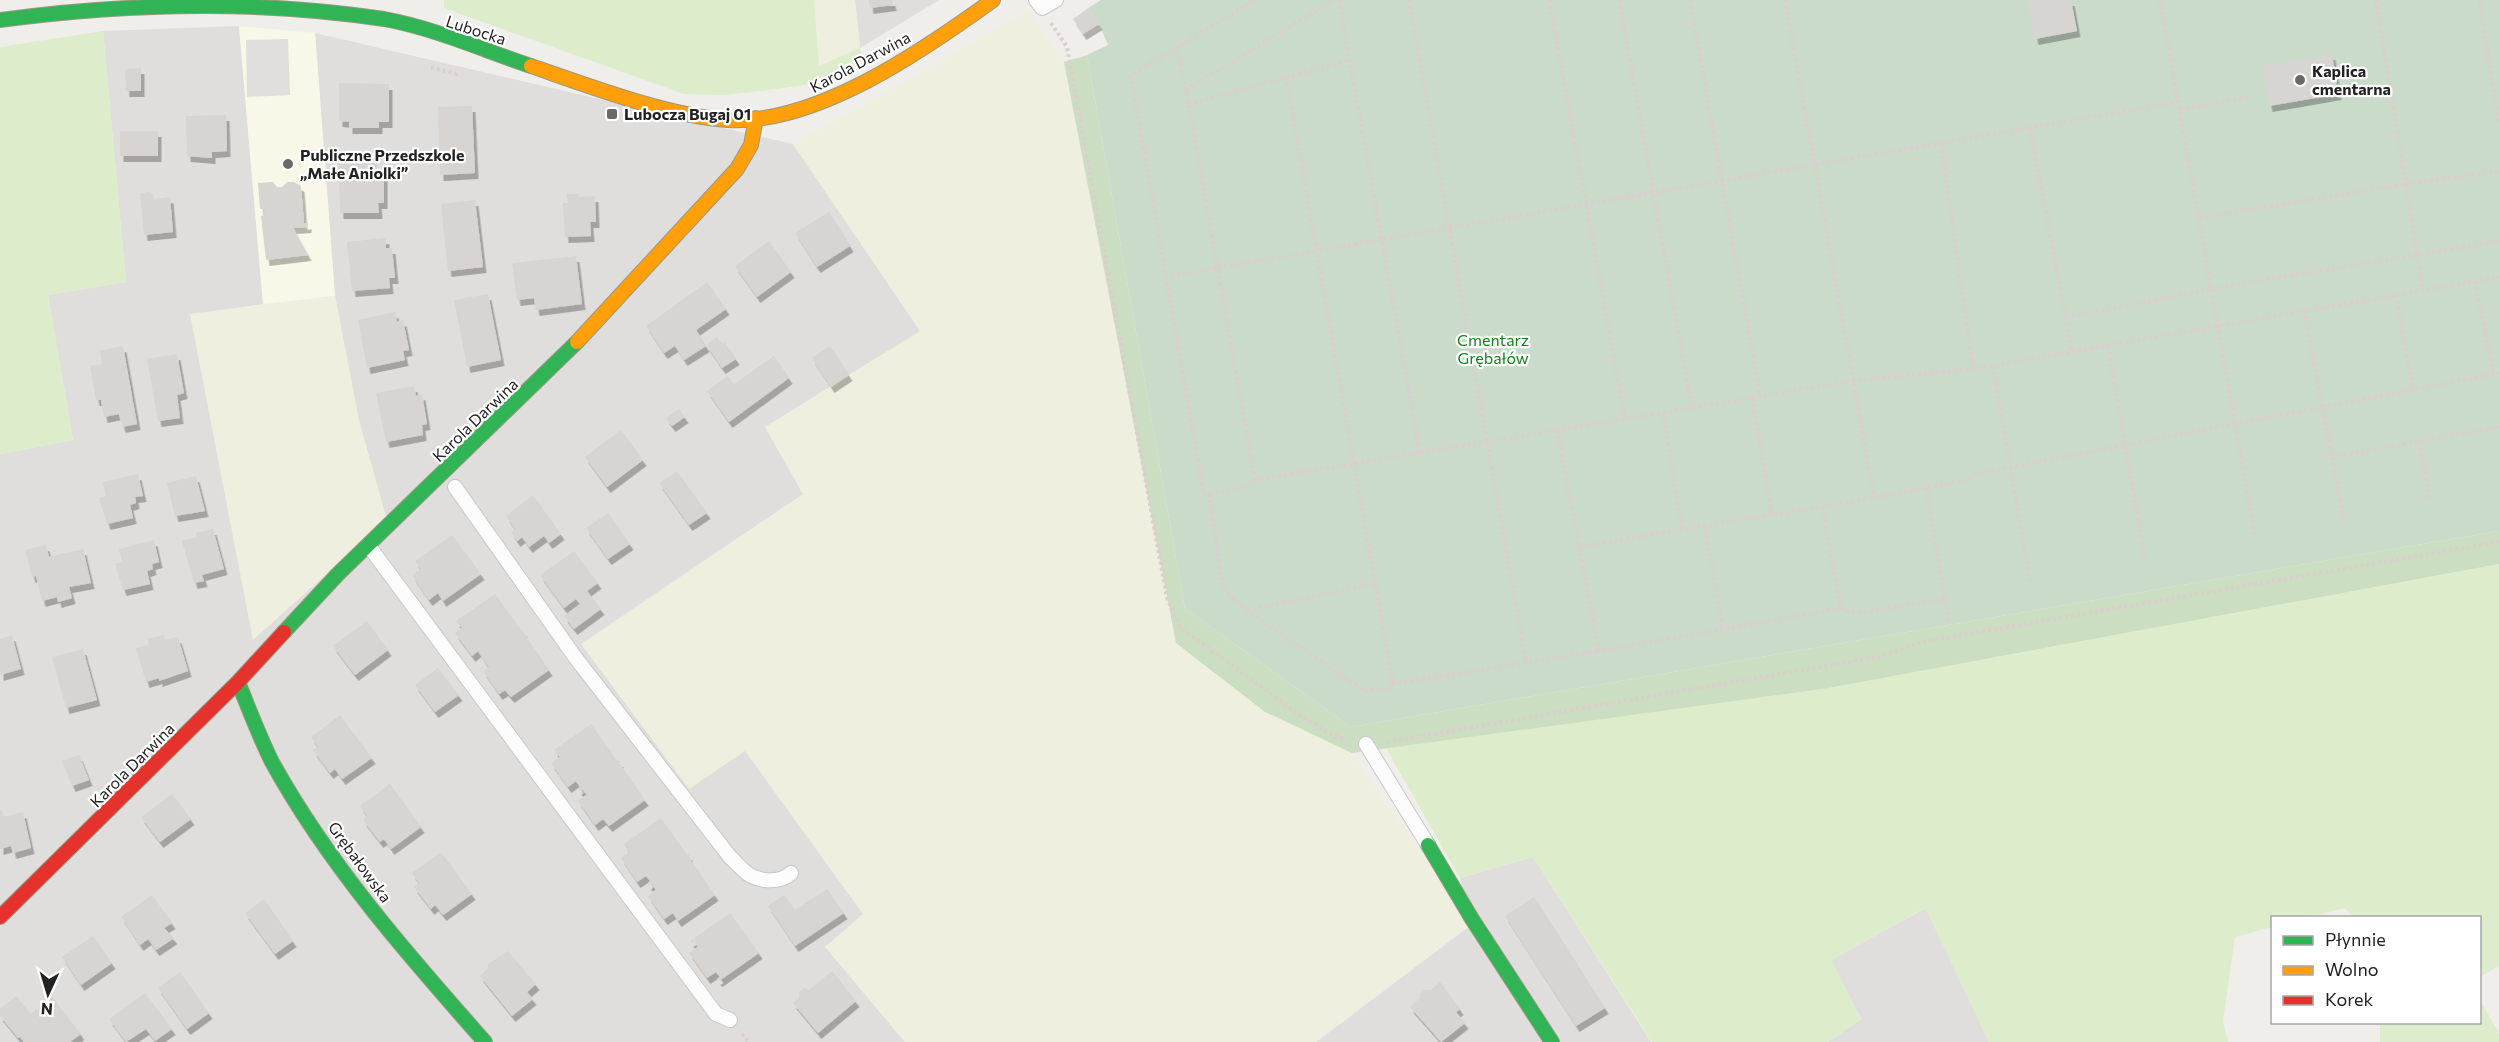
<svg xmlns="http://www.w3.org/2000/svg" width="2499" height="1042" viewBox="0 0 2499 1042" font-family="Commissioner,sans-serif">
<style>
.residential{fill:#dfdedc}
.education{fill:#f8f7e8}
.farmland{fill:#efefdf}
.grass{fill:#ddeccb}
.forest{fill:#cbdec1}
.cemetery{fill:#cadbca}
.parking{fill:#e0dfde}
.building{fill:#d7d4d2;filter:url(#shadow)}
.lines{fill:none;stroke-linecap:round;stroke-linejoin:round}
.lane-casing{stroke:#c9c8c7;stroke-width:16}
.fast-casing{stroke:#999a82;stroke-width:16}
.slow-casing{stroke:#999a82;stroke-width:16}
.jam-casing{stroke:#999a82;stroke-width:16}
.path{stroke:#dccecd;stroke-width:4;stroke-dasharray:3 3;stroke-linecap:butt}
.lane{stroke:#fdfcfc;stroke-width:14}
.fast{stroke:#30b455;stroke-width:14}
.slow{stroke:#ff9f0a;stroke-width:14}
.jam{stroke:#e5322d;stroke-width:14}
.poi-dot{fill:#6a6968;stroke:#fff;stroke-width:2}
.labels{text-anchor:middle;stroke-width:4.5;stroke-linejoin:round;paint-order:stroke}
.street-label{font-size:16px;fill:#222;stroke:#fff}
.poi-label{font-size:16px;font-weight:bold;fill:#222;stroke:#fff;text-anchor:start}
.park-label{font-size:16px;fill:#0c8416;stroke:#fff}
</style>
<defs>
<filter id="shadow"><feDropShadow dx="3.5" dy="6" stdDeviation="0" flood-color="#0004"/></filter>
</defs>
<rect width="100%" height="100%" fill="#f0eeeb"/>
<!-- residential -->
<path class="residential" d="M855 0H939L860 48Z
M239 26 263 304 190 315 387 520 359 421 335 296 315 33 793 144 1150 667 826 947 905 1042H0V454L73 440 48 295 126 282 103 31Z
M1533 857 1651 1042H1316L1470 926 1460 878Z
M1926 908 1989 1042H1828L1861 1019 1831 960Z"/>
<!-- education -->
<path class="education" d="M239 26 315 33 335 296 263 304Z"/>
<!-- farmland -->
<path class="farmland" d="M814 0H855L860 48 819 67Z
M1028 9 1064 62 1176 643 1265 712 1352 753 1470 925 1316 1042H905L825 947 863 914 745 751 689 789 581 644 803 494 765 427 920 331 793 144 934 65Z
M335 296 359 421 387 520 253 640 190 314Z"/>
<!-- grass -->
<path class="grass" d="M444 0H814L819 66 860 48 863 60 827 82 762 91 724 95 684 94 444 8Z
M103 31 126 282 48 295 73 440 0 454V47Z
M2499 564V966L2480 977V918L2353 917 2345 908 2310 917 2272 918V927L2235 937 2223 1021 2228 1042H1989L1925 908 1832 960 1861 1020 1828 1042H1652L1533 857 1460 878 1386 748 1823 689Z
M2480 1000 2499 1033V1042H2380V1023L2480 1022Z"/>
<!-- forest -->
<path class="forest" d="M1087 55 1185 609 1351 727 2499 531V564L1823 689 1352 753 1265 712 1176 643 1064 62Z"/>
<!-- cemetery -->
<path class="cemetery" d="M1101 0H2499V531L1351 727 1185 609 1087 55 1108 45 1099 24 1088 8Z"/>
<!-- parking -->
<path class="parking" d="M288 39 290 95 247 97 246 40Z"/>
<!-- building -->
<path class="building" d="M869 0H892L893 5 870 8Z
M2027 0H2071L2077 31 2035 39Z
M1088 8 1099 24 1083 34 1073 19Z
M2332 54 2338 94 2269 106 2262 66Z
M141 68V91H126L125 69Z
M339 83 389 84V122H379V128H349V122L339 121Z
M472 106 475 173 440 175 438 107Z
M226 115 227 151 212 152V158L187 156 186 116Z
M120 131H158V156H120Z
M377 163 378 173H384V203H378L379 213H340L339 164Z
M273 182 277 187H282L287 182H294L301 186 304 224 308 223V227L293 228 308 255 266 260 261 216 265 215 264 209H260L258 183Z
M149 192 153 194 154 199 170 197 173 232 144 235 140 193Z
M567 194H579V197L595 196 596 222H590L591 236 565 237 563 203H568Z
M475 200 483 267 448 271 441 204Z
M829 212 850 246 817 267 795 233Z
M386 238V248H392L395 278H389L390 288 352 291 347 242Z
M769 241 791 272 757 297 735 266Z
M576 256 582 304 536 310 534 298 517 300 512 263Z
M707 282 726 309 696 330 706 346 684 360 675 346 664 353 646 326Z
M488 294 501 360 467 367 454 300Z
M395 312 397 322 403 320 409 350 403 351 405 360 367 368 358 320Z
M717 337 722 344 725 343 736 359 722 368 706 345Z
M123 346 137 424 122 427 119 414 104 417 101 400H96L90 366 102 364 100 351Z
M830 346 849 375 831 387 812 358Z
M177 354 184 393 177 395 180 418 158 421 147 359Z
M774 356 789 378 729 422 707 391 728 376 734 384Z
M414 386 416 396 422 394 427 424 422 425 423 435 386 442 376 393Z
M679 409 685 417 672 426 666 418Z
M621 430 643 460 607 487 585 457Z
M677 471 707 513 689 525 659 483Z
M138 474 143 496 135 497 136 503 130 505 133 518 107 524 99 498 106 496 103 482Z
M196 476 205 511 175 516 167 483Z
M533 495 561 534 549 543 544 536 529 547 522 537 517 541 511 532 515 529 506 516Z
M608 513 630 544 608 559 586 528Z
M213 529 224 569 202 575 204 581 194 583 182 541 197 537 196 533Z
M452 535 481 574 443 601 438 593 429 600 412 575 421 569 415 561Z
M154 540 159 562 152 564 153 569 147 571 150 584 123 590 115 564 122 562 119 549Z
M46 545 49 557 83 549 91 583 69 587 72 598 58 602 57 597 42 601 36 576 32 577 25 550Z
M574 551 598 583 587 591 601 609 574 629 564 616 580 604 576 599 564 608 540 575Z
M495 594 522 631 524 630 523 632 549 670 511 697 505 690 499 694 483 671 489 667 483 659 478 651 472 656 455 633 462 628 456 621Z
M367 621 388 650 355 675 333 646Z
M12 635 21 669 0 675V639Z
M164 635 165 640 178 637 188 671 159 681V678L146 682 136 648 149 645 148 639Z
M83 649 97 700 66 708 52 657Z
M438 668 459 695 435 712 415 685Z
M340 715 372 758 342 779 335 769 330 773 313 750 318 747 311 737Z
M591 724 617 761H620L619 763 645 800 609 826 603 819 595 825 578 801 587 795 582 789 580 791 578 789 580 787 576 781 568 787 551 763 560 757 554 750Z
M79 755 89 780 72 786 62 761Z
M390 784 421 827 391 849 384 839 380 842 363 820 367 816 360 806Z
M172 794 191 819 160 842 141 817Z
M2 810 4 817 23 812 31 848 13 853 11 846 0 849V811Z
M661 818 687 855 689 854V858L715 895 678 921 673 913 664 919 648 896 656 890 652 884 649 886 648 883 650 881 646 876 637 882 621 858 629 852 624 844Z
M441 852 472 894 443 915 435 905 431 909 414 887 419 883 412 873Z
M827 889 844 913 795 946 768 906 784 895 795 910Z
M152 895 172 923 164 928 174 938 156 950 148 939 140 945 121 917Z
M1534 897 1605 1008 1576 1026 1505 916Z
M264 899 293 941 275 954 245 913Z
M730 913 759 953 719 981 717 979 720 977 716 972 707 978 689 953 698 947 694 941 692 943 690 941Z
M93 936 112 963 81 985 62 957Z
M508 951 536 984 527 992 533 999 512 1016 480 976 488 968V964Z
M832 971 856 1001 818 1033 793 1003 799 998V992L804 988 809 990Z
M180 972 209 1013 187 1029 158 988Z
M1440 982 1460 1009 1456 1012 1465 1023 1441 1042 1410 1007 1420 998V993L1425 990H1431Z
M145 993 172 1029 155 1041 146 1029 126 1042 109 1019Z
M16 996 31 1014 52 997 81 1034 70 1042H24L20 1037 18 1038 0 1016V1009Z"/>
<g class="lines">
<defs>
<path id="lane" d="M1036 0 1042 8 1056 0
M455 487 575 657 730 857C736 862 742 870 748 874 760 882 781 883 791 873
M368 545 716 1014 730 1020
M1366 744 1428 845"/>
<path id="fast" d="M0 20C127 3 258 0 384 19 434 28 483 50 531 66
M284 632 338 574 577 342
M238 682C249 709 259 736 272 762 328 864 408 955 485 1042
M1428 845 1472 919 1552 1042"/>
<path id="slow" d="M531 66C589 86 668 116 728 120 816 125 924 50 993 0
M577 342 737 169 751 145 756 118"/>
<path id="jam" d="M0 917 238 682 284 632"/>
</defs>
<!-- lane casing -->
<use href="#lane" class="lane-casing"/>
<!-- fast casing -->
<use href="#fast" class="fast-casing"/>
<!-- slow casing -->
<use href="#slow" class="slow-casing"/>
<!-- jam casing -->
<use href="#jam" class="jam-casing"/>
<!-- path -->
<path class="path" d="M1254 0 1131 75 1204 495 1246 487 1255 480 1852 381 1973 369 2499 277
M1339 0 1420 454
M1409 0 1526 662
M1549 0 1625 419
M1619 0 1692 408
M1690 0 1760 396
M1785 0 1874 498
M2160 0 2255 536
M2376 0 2423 290
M2479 0 2499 124
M1051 23 1067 47 1167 598 1180 627 1294 711 1327 732 1347 740
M1176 46 1186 90
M431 67 456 74 457 70
M1286 77 1393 684
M1188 104 1350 60
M2180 110 2252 96
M2030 128 2072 352
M1941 144 1973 369
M2199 218 2406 184 2499 171
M1165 277 2178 102
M2475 281 2493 374
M2396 295 2413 389
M2304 310 2344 520
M2066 317 2211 289 2499 241
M2108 346 2145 559
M1993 366 2030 581
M1752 398 1772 513
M1663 413 1682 529
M1557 430 1599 651 1841 608 1822 507
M2419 442 2430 500
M2332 457 2499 427
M1255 480 1186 90 1334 0
M1926 488 1949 622
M1209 494 1221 578 1226 592 1246 610 1365 691 1389 688 1393 684 1599 651
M1704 524 1723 630
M1579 547C1708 524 1838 506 1966 480L1980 473 2499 373
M1841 608 1855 613 1945 599
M1247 610 1375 584
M1387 742 1878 657 1926 641 2499 542
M742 1034 749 1042"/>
<!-- lane -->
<use href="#lane" class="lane"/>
<!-- fast -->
<use href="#fast" class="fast"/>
<!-- slow -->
<use href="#slow" class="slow"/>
<!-- jam -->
<use href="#jam" class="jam"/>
</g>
<!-- markers -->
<g class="poi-dot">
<circle cx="2300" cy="80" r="6"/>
<rect x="606" y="108" width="12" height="12" rx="3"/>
<circle cx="288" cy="164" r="6"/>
</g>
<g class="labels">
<!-- street labels -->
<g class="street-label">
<text transform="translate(476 30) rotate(18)" y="6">Lubocka</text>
<text transform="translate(860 62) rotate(-28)" y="6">Karola Darwina</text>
<text transform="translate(475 420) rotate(-44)" y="6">Karola Darwina</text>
<text transform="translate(132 765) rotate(-45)" y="6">Karola Darwina</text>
<text transform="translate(360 862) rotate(54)" y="6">Grębałowska</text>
</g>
<!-- poi labels -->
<g class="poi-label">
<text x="2312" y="77">Kaplica<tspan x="2312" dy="18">cmentarna</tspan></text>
<text x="624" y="120">Lubocza Bugaj 01</text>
<text x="300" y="161">Publiczne Przedszkole<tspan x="300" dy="18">„Małe Aniolki”</tspan></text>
</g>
<!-- park labels -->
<g class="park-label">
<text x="1493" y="346">Cmentarz<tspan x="1493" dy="18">Grębałów</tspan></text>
</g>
</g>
<!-- legend -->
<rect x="2271" y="916" width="210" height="108" fill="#ffffff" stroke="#a7a7a7" stroke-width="1.5"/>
<rect x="2283" y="936" width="30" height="9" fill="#30b455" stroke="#a7a7a7" stroke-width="1.5"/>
<text x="2325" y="946" font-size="18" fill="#222222">Płynnie</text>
<rect x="2283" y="966" width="30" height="9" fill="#ff9f0a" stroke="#a7a7a7" stroke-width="1.5"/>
<text x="2325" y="976" font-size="18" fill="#222222">Wolno</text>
<rect x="2283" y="996" width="30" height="9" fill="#e5322d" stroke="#a7a7a7" stroke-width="1.5"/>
<text x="2325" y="1006" font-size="18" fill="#222222">Korek</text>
<!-- north arrow -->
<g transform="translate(48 994) rotate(184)" stroke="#ffffff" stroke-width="4.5" paint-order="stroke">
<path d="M0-4.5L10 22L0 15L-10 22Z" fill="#222222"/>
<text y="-9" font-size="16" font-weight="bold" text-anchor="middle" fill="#222222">N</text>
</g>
</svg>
